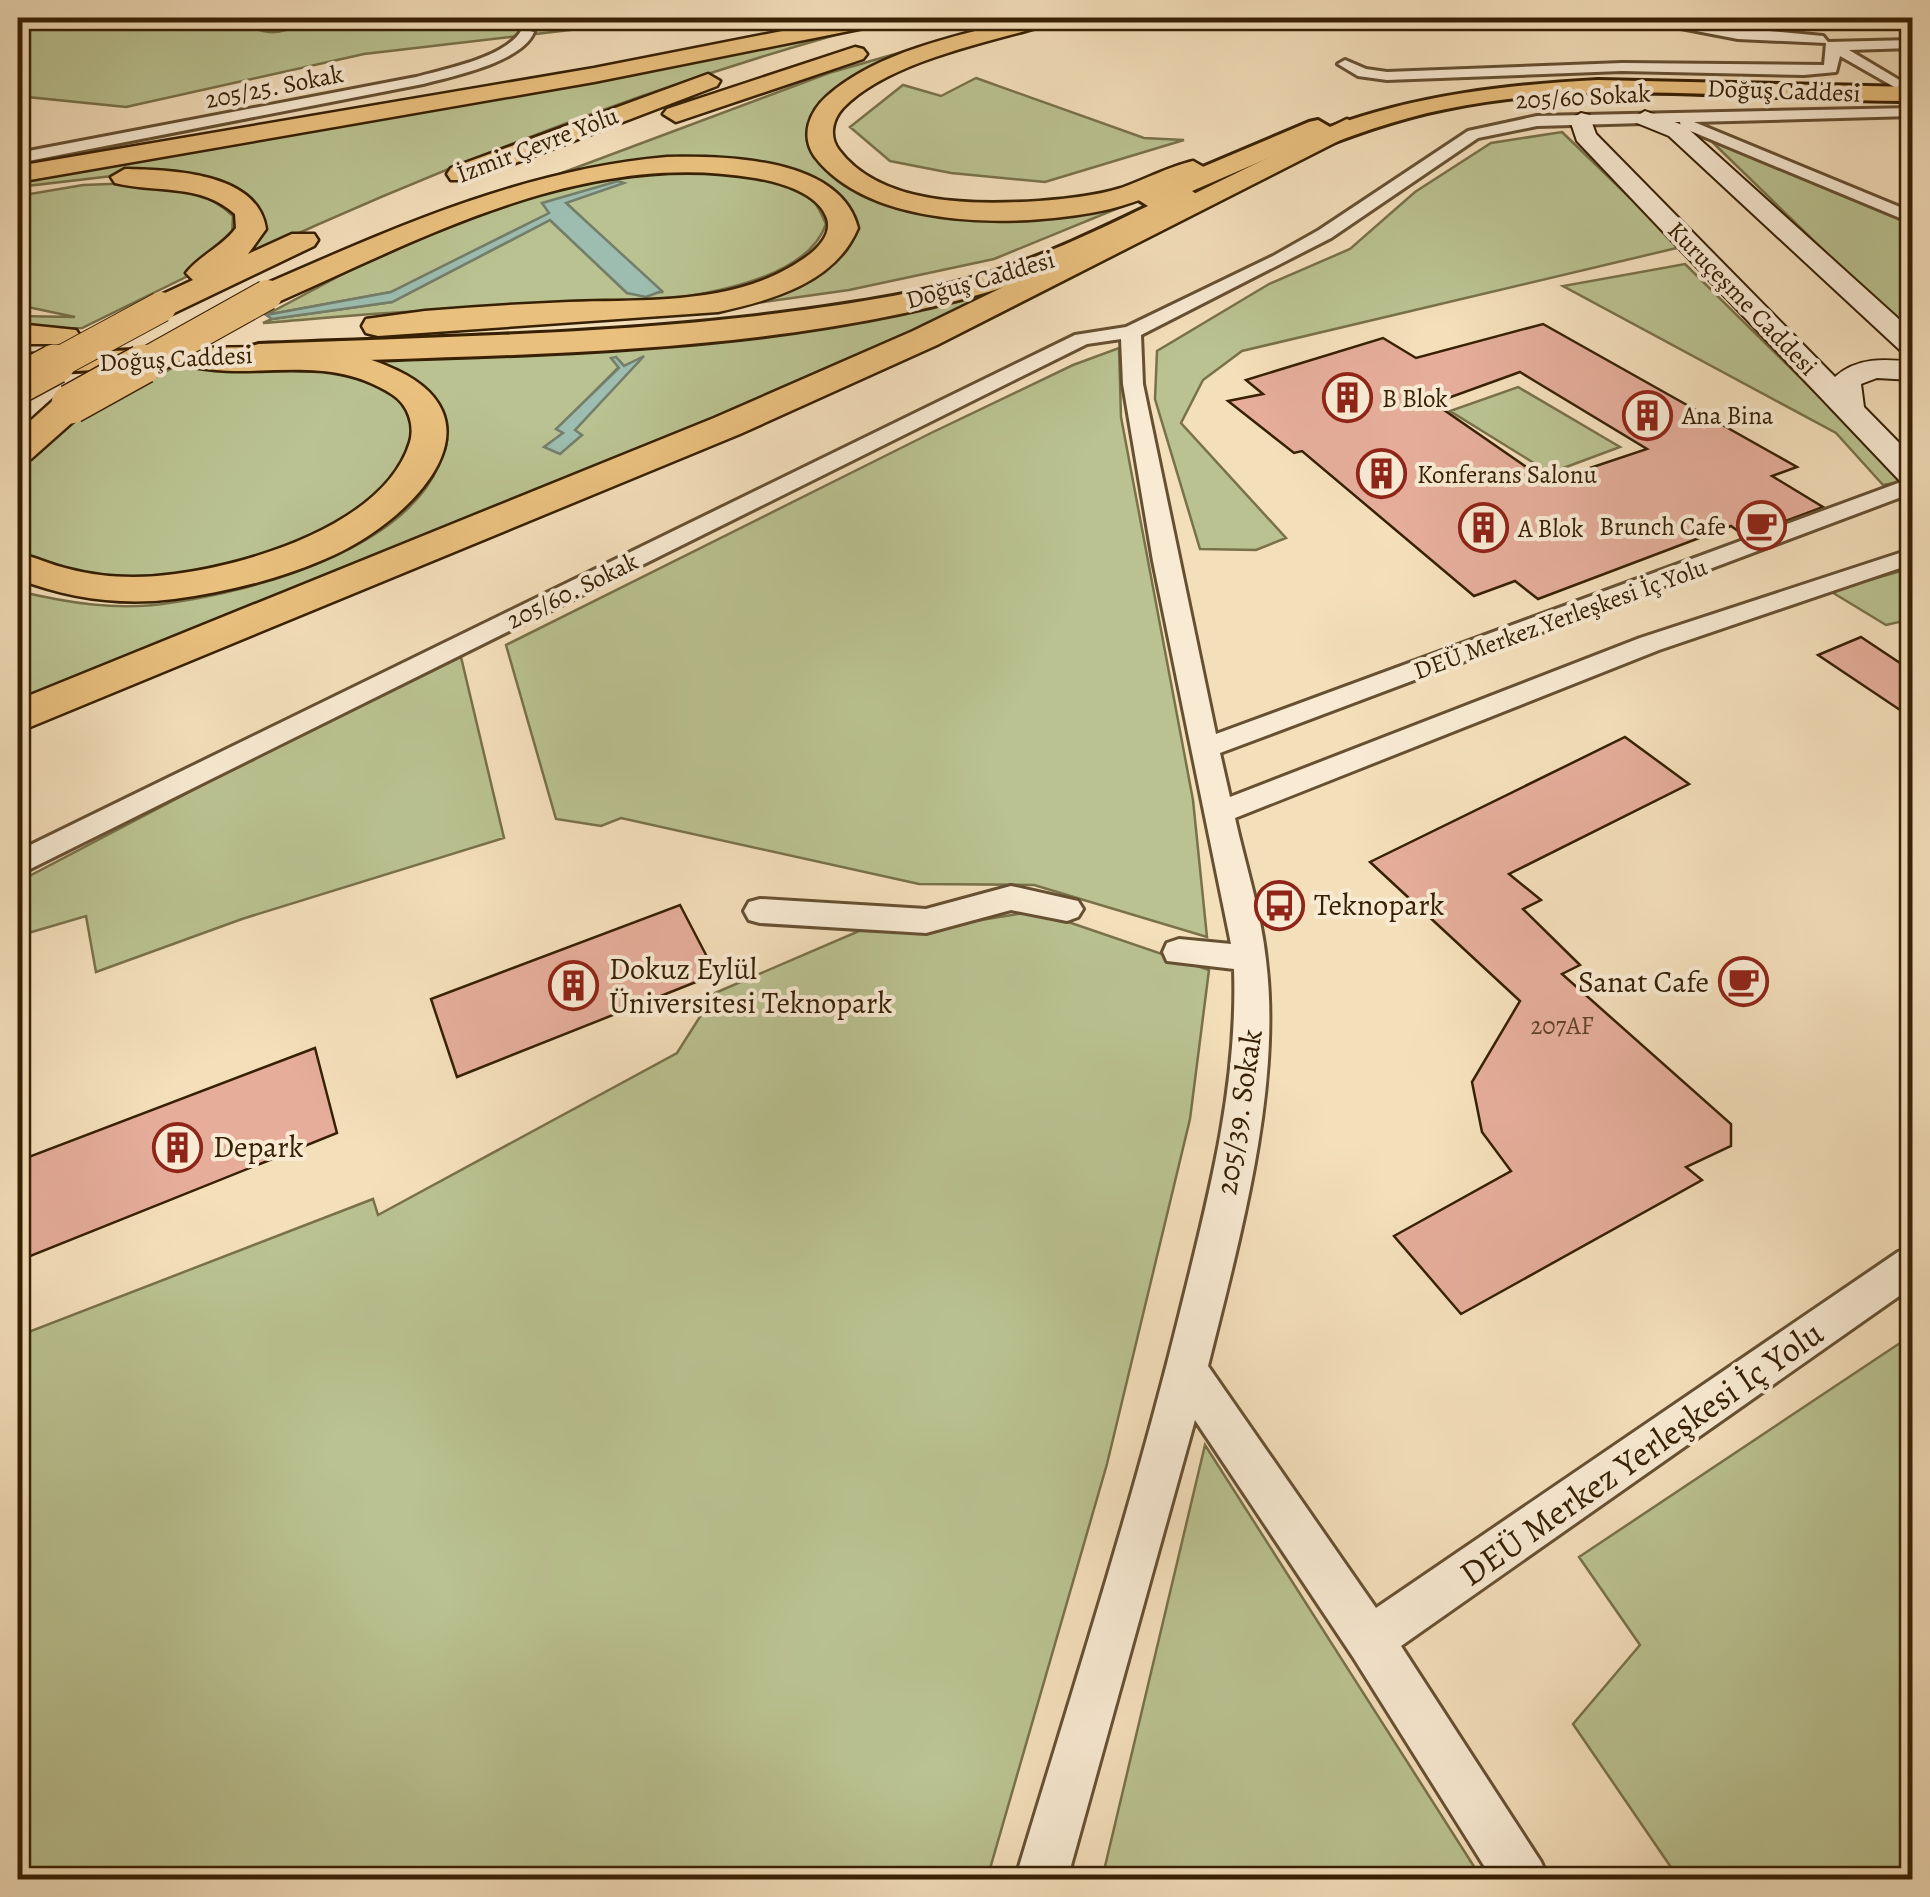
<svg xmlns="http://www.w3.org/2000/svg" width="1930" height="1897" viewBox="0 0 1930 1897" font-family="Alegreya,serif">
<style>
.green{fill:#bac291;stroke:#78714a;stroke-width:2.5;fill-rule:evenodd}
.water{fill:#9cbdb0;stroke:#747e6b;stroke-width:2.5}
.building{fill:#e5ad9a;stroke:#372004;stroke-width:2.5;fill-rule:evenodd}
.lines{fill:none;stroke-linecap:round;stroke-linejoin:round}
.street-casing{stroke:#665032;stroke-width:6}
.secondary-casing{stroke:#372004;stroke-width:4}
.primary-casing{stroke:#372004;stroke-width:6}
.highway-casing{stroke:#372004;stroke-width:5}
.street{fill:#f8ead3;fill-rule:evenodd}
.secondary{fill:#f8ead3;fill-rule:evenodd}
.primary{fill:#eac07e;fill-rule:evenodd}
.highway{fill:#eac07e;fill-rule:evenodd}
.highway-bridge-far1-casing{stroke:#372004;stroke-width:32;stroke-linecap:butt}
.highway-bridge-casing{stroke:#372004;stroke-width:42;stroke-linecap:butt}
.highway-bridge-far1{stroke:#eac07e;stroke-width:30}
.highway-bridge{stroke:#eac07e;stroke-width:39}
.labels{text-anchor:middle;stroke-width:8;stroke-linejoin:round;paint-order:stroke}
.far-street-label{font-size:25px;fill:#372004;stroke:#f8ead3}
.far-poi-label{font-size:25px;fill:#372004;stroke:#f8ead3;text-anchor:start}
.number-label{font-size:25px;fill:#62432a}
.poi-label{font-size:30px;fill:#372004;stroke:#f8ead3;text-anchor:start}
.street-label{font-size:30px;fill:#372004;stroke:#f8ead3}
.near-street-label{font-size:35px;fill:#372004;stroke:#f8ead3}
</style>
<rect width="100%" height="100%" fill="#f4dfbb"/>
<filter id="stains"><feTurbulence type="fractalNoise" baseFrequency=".002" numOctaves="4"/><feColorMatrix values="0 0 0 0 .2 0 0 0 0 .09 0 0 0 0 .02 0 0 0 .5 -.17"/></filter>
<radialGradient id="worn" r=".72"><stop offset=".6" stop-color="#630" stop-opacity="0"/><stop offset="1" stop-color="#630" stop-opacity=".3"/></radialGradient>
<!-- green -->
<path class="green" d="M18 18H236C272 42 281 31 319 18H673L364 54 126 107 18 96Z
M898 18C672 77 458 159 246 257L248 198 121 175 18 187V180L600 78Z
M1020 18H1037L894 63 824 104 833 174 957 214 1138 200 994 259 849 290 722 308C756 297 845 277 853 237 854 230 851 220 849 213L781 173 612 167 559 174 829 73Z
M976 78 1144 138 1184 140 1045 182 951 173 890 161 850 127 903 85 941 96Z
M1562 132 1681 247 1242 351 1203 380 1181 423 1286 538 1256 550 1200 549 1155 399 1157 351 1269 284 1350 249 1415 192 1491 143Z
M1705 135 1912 223V336Z
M660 171C701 173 784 171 815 203 819 208 823 218 826 224 794 320 511 307 424 311 370 313 317 319 263 323L272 319 392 302 550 220 627 293 661 292 565 202 618 181 559 201 550 213 391 292 266 315 399 244 534 190Z
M136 183C174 187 205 189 233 216L232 237 194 273 82 328 18 329V316L75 317 18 305V196L83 185Z
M1071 259 914 338 18 704V591C68 603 117 611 169 603 254 591 402 551 439 465 445 451 449 444 446 429 442 411 435 396 419 385 398 373 370 366 347 357L696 339ZM616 357 624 366 641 359 574 431 581 435 545 448 564 432 557 429 619 367 612 359Z
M1685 264 1905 481 1883 485 1836 433 1563 286Z
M1119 348 1121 417 1193 800 1207 937 1034 885 919 884 621 818 601 826 556 819 506 645 931 433 1073 365Z
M223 365C260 367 302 363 338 371 434 392 433 459 359 511 290 559 86 611 18 550V460L51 435 174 367Z
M1518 387 1620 447 1550 473 1450 411Z
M1912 568V619L1886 625 1830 591Z
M461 657 504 838 242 919 96 972 86 916 18 936V882L252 759Z
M1036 911 1209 970 1190 1119 1107 1464 987 1879 18 1880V1336L373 1199 378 1215 677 1053 715 993 859 931 932 928Z
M1912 1335V1879H1679L1573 1724 1640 1645 1579 1557Z
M1205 1445 1482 1879H1102Z"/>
<!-- water -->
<path class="water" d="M618 181 624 183 566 203 662 291 646 297 627 293 550 220 392 302 272 319 266 315 391 292 549 213 542 203Z
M644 356 575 430 582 435 560 454 544 447 563 433 556 429 619 368 611 358 616 357 624 366Z"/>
<!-- building -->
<path class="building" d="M1543 324 1797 467 1772 476 1823 507 1745 536 1731 526 1538 599 1515 581 1474 596 1302 451 1294 453 1228 401 1263 394 1246 380 1383 338 1416 358ZM1520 372 1533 380 1647 449 1548 482 1434 403Z
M1861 637 1912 671V718L1818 655Z
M1625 737 1689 784 1509 874 1541 900 1523 909 1580 965 1562 974 1731 1124V1146L1686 1167 1702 1180 1461 1314 1394 1236 1511 1171 1482 1132 1472 1082 1520 1001 1370 862Z
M680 905 716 974 457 1077 431 999Z
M315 1048 337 1133 18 1261V1161Z"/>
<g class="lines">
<defs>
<path id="street" d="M1629 18 1823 36 1828 42 1912 40V48L1849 50 1901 81 1903 84 1896 88 1840 56 1836 72 1804 75 1622 71 1387 80 1358 76 1338 64 1345 60 1366 69 1387 72 1622 63 1824 65 1826 43 1738 39Z
M1905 18H1912V24L1907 23Z
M522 29 534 32C522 62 453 76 423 84L18 163V153L416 77C446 69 508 57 522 29Z
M1912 108V116L1694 122 1912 212V223L1681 127 1680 122 1537 126 1478 138 1331 238 1141 335 1143 384 1216 734 1912 478V493L1220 753 1230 797 1640 638 1912 549V564L1659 650 1235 818C1245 864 1261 912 1266 960 1282 1089 1239 1241 1208 1366L1376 1608 1898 1252 1912 1247V1287L1401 1646 1541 1862 1549 1880H1493L1353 1657 1195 1420 1067 1880H1015C1072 1691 1133 1503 1180 1312 1208 1199 1238 1087 1234 969L1167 961 1163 952 1167 943 1179 939 1231 944 1153 561 1123 384 1121 339 1087 344 18 875V851L1075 335 1126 327 1273 256 1319 230 1468 131 1537 116Z
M1011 886 1078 901 1083 909 1078 917 1067 921 1011 910 926 933 760 923 749 920 744 911 749 902 760 899 926 909Z"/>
<path id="secondary" d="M1645 111 1685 126 1912 331V355L1902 352 1669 136 1637 123 1634 118Z
M1581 113 1589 115 1596 134 1835 377C1857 357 1885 359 1912 362V380L1877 378 1861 384 1864 407 1912 456V484L1900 481 1577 141 1570 120Z"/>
<path id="primary" d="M1598 80 1912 87V101C1758 101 1599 77 1446 109 1395 119 1348 137 1300 155L1291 158 1280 153 1192 191 1202 198 1198 204C1139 232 1080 262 1017 283 783 359 504 353 259 364L248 361 243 354 248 347 259 344C425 337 592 335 757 316 837 306 918 295 995 271 1048 254 1098 230 1148 206L1137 199 1141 193 1309 122 1318 120 1330 127C1417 95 1507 85 1598 80Z
M181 348 192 351 197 358 192 365 18 374 19 355Z"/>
<path id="highway" d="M848 18H890L879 25 594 82 18 182V166L594 68Z
M1024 18H1057L1054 23C990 42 890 60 843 108 832 120 829 137 839 150 881 206 975 205 1039 201 1066 199 1095 196 1121 188 1146 179 1168 167 1193 161L1207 169 1203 175C1172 187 1142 201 1110 209 1026 228 873 232 815 157 800 136 809 112 827 96 879 50 959 36 1024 18Z
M855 47 863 49 867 54 863 59 685 119 676 122 663 114 667 109Z
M708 74 720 81 717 86 471 180H451L447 174 451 168Z
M1347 119 1360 127 1356 132 937 345 740 434 18 732V700L714 418 913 331Z
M667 157C726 156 840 157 858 228 835 283 772 300 718 312L378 336 366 333 362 326 366 319 425 311C473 307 521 304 569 302 650 299 742 306 810 254 821 245 833 231 826 216 816 192 778 182 755 178 586 149 427 236 278 302H256L251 295 256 288C390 230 519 170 667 157Z
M125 169C170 170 258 172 266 229L248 254 292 234H314L318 240 314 246 172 314H150L145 307 150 300 193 280 186 273C200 255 222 247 236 228L235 214C201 183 156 193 115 183L111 177Z
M18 324 76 330 81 337 76 344H18Z
M197 348C258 348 327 341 385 365 513 416 414 518 334 555 284 578 228 592 174 599 121 606 67 598 18 579V553C35 557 51 565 69 569 103 578 140 579 175 574 251 564 385 524 410 442 415 425 408 405 393 395 324 350 255 383 185 365L180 358 185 351Z
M71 393 84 396 89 404 84 412 31 459 18 462V432L58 396Z"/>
</defs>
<!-- street casing -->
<use href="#street" class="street-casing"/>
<!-- secondary casing -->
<use href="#secondary" class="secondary-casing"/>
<!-- primary casing -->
<use href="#primary" class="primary-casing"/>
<!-- highway casing -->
<use href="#highway" class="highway-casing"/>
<!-- street -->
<use href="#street" class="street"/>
<!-- secondary -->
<use href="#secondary" class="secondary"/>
<!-- primary -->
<use href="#primary" class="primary"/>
<!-- highway -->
<use href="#highway" class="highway"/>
<defs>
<path id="highway-bridge-far1" d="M50 367 161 307
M138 367 267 295"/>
<path id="highway-bridge" d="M18 384 55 364
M71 404 143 364"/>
</defs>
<!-- highway-bridge-far1 casing -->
<use href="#highway-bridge-far1" class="highway-bridge-far1-casing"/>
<!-- highway-bridge casing -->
<use href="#highway-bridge" class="highway-bridge-casing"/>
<!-- highway-bridge-far1 -->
<use href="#highway-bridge-far1" class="highway-bridge-far1"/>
<!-- highway-bridge -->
<use href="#highway-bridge" class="highway-bridge"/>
</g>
<!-- icons -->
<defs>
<symbol id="building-ring" viewBox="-11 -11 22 22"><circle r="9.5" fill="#f8ead3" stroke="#8f2418" stroke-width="1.5"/><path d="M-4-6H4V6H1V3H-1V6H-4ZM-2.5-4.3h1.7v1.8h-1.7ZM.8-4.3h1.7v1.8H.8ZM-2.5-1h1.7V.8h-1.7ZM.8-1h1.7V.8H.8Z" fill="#8f2418"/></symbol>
<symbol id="cafe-ring" viewBox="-11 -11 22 22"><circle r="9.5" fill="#f8ead3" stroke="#8f2418" stroke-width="1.5"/><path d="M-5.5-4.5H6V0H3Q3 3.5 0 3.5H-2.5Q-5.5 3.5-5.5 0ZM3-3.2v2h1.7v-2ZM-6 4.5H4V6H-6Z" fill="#8f2418"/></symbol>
<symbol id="bus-ring" viewBox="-11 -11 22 22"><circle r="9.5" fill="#f8ead3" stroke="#8f2418" stroke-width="1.5"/><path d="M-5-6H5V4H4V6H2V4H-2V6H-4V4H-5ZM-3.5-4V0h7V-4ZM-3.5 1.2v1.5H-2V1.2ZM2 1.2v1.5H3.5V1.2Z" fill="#8f2418"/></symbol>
</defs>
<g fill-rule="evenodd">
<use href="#building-ring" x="1320" y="370" width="55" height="55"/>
<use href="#building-ring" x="1620" y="388" width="55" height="55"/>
<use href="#building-ring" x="1354" y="446" width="55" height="55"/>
<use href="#cafe-ring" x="1734" y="498" width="55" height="55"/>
<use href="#building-ring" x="1456" y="500" width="55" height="55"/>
<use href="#bus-ring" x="1252" y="878" width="55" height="55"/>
<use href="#cafe-ring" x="1716" y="954" width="55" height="55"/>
<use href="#building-ring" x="546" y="958" width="55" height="55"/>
<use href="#building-ring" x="150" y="1120" width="55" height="55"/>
</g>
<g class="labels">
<!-- far-street labels -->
<g class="far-street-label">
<text transform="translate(274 86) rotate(-11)" y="9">205/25. Sokak</text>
<text transform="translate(1784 90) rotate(2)" y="9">Doğuş Caddesi</text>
<text transform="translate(1583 96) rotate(-3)" y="9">205/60 Sokak</text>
<text transform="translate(537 144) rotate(-21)" y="9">İzmir Çevre Yolu</text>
<text transform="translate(980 279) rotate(-16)" y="9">Doğuş Caddesi</text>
<text transform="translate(1743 298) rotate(46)" y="9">Kuruçeşme Caddesi</text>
<text transform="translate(176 358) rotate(-3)" y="9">Doğuş Caddesi</text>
<text transform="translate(572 590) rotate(-26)" y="9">205/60. Sokak</text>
<text transform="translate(1560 618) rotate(-20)" y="9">DEÜ Merkez Yerleşkesi İç Yolu</text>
</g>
<!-- far-poi labels -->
<g class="far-poi-label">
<text x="1382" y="407">B Blok</text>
<text x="1682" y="424">Ana Bina</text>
<text x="1417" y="483">Konferans Salonu</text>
<text x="1726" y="535" text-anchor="end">Brunch Cafe</text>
<text x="1518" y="537">A Blok</text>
</g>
<!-- number labels -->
<g class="number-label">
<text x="1562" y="1034">207AF</text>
</g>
<!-- poi labels -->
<g class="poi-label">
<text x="1314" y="915">Teknopark</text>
<text x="609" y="979">Dokuz Eylül<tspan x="609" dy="34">Üniversitesi Teknopark</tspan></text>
<text x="1709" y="992" text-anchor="end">Sanat Cafe</text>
<text x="213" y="1157">Depark</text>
</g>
<!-- street labels -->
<g class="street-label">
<text transform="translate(1239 1112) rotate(-81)" y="10">205/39. Sokak</text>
</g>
<!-- near-street labels -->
<g class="near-street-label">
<text transform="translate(1641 1453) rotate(-35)" y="12">DEÜ Merkez Yerleşkesi İç Yolu</text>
</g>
</g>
<!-- margin -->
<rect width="1930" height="1897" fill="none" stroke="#f4dfbb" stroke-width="60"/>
<rect x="20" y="20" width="1890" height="1857" fill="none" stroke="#372004" stroke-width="5"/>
<rect x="30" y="30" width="1870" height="1837" fill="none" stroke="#372004" stroke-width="2.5"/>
<rect width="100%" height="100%" filter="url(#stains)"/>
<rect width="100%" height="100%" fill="url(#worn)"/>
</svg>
